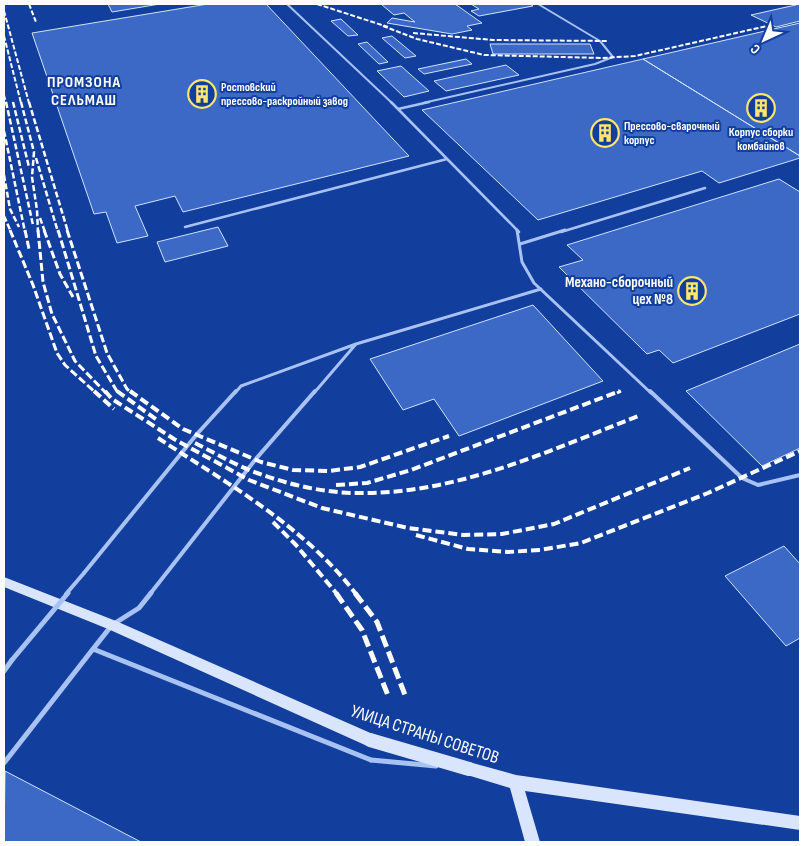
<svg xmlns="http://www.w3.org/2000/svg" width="804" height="846" viewBox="0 0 804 846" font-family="'Sofia Sans Condensed',sans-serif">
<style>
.building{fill:#3b69c5;stroke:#d2e1fe}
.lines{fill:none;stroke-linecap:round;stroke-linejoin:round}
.lane-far4{stroke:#a9c2f4;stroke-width:2}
.lane-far3{stroke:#a9c2f4;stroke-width:2.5}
.lane-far2{stroke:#a9c2f4;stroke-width:3}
.lane-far1{stroke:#a9c2f4;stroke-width:4}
.lane{stroke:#a9c2f4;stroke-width:5}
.secondary{fill:#d9e5fd;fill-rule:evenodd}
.rail-far4{stroke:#fff;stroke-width:2;stroke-dasharray:5 2;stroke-linecap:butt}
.rail-far3{stroke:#fff;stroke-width:2.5;stroke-dasharray:6 2.5;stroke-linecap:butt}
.rail-far2{stroke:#fff;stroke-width:3;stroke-dasharray:8 3;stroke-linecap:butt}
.rail-far1{stroke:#fff;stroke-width:4;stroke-dasharray:9 4;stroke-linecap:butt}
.rail{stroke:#fff;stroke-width:5;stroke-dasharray:12 5;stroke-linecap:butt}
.lane-bridge-far1{stroke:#a9c2f4;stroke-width:4}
.lane-bridge{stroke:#a9c2f4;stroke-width:5}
.secondary-bridge{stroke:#d9e5fd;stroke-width:14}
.labels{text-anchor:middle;stroke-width:4;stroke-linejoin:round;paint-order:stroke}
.far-poi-label{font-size:12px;font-weight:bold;fill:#fff;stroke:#123f9e;text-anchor:start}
.poi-label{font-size:15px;font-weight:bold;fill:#fff;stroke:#123f9e;text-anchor:end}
.far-district-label{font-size:16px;font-weight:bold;letter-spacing:1px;fill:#fff;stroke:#123f9e}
.near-street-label{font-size:18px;fill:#fff;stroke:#123f9e}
</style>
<rect width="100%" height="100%" fill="#123f9e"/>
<!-- building -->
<path class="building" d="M108 4H160L112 12Z
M208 4H266L409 156 183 212 175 196 135 206 148 236 117 243 106 212 94 214 32 33Z
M381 4H455L482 23 467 26 472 30 452 34 387 23 392 18 415 22 404 13 394 15Z
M471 4H530L533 6 479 16 471 11 479 9Z
M800 4V21L776 27 751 15Z
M341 19 358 35 348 36 331 21Z
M800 23V156L643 59Z
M392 36 416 56 405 58 382 38Z
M367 42 388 62 379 64 358 44Z
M490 44H590L594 54H493Z
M466 59 472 64 424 74 418 69Z
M643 59 800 156V158L719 183 702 171 538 220 422 110Z
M506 65 519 75 446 91 434 81Z
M401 66 429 91 404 97 377 71Z
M779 179 800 192V314L673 363 659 350 647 354 559 267 583 260 567 245Z
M218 227 228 246 165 262 157 242Z
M533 305 603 381 459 436 434 399 403 410 370 359Z
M800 344V448L762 466 686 391Z
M784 546 800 564V638L786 646 725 576Z
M5 771 141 842H4Z"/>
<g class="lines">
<!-- lane-far4 -->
<path class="lane-far4" d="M287 4 392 103
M423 103 595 64 613 57 600 41 538 4"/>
<!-- lane-far3 -->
<path class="lane-far3" d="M391 102 398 109
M429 102 398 109 519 232
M185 227 447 159
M561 232 705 188"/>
<!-- lane-far2 -->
<path class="lane-far2" d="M517 230 522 262 534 283 651 393
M520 244 565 230
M235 393 241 386 356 344 541 289
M314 393 356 344"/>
<!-- lane-far1 -->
<path class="lane-far1" d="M650 391 742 478 758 485 800 475
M84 573 197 434 236 391
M150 594 255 460 315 391"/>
<!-- lane -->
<path class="lane" d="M151 593 139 608 112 625 93 649 371 760
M4 671 12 660
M4 763 93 649"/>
<!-- secondary -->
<path class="secondary" d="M4 577 116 621 375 735 377 740 375 745 370 747 365 745 108 629 4 587Z
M469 762 516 775 800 816V830L525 791 540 842H525L510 788 464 774 462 769 464 764Z"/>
<!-- rail-far4 -->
<path class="rail-far4" d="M29 4 36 22
M317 4 388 27
M4 11 29 103
M383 26 417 39 484 55 602 58 635 56 767 26
M413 33 493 40 607 41
M4 36 21 103
M4 95 6 103"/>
<!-- rail-far3 -->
<path class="rail-far3" d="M6 102 33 225
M13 102 29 167
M21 102 34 152 32 177 37 210 38 232
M29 102 68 232
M4 131 25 232
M36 158 58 232
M4 175 10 209 19 227
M4 216 11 232
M40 218 45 232"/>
<!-- rail-far2 -->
<path class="rail-far2" d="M10 230 33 285 57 353 65 365 96 393
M25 230 29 249
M38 230 43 282 52 314 75 361 106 393
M44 230 60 274 73 297
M58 230 96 356 118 393
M67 230 107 353 127 389 132 393
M617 393 621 391"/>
<!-- rail-far1 -->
<path class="rail-far1" d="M94 391 114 409
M105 391 112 399 174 439 249 480 322 508 408 528 464 535 502 534 554 524 690 468
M117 391 157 420
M130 391 183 429 261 462 293 470 329 471 360 467 449 436
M158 438C228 484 304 526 356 594
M195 443C215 453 235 465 257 473 290 485 328 494 364 493 460 493 553 449 641 415
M336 485 367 483 411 470 620 391
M273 522 296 545 337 594
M416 535 468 549 508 552 540 550 581 543 708 493 800 451"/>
<!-- rail -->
<path class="rail" d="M336 593 362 630 389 698
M355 593 377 622 405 695"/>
<!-- lane-bridge-far1 -->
<path class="lane-bridge-far1" d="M66 594 84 573"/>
<!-- lane-bridge -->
<path class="lane-bridge" d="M12 660 68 593
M371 760 436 766"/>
<!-- secondary-bridge -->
<path class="secondary-bridge" d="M370 740 469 769"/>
</g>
<!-- icons -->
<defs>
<symbol id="building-ring" viewBox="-11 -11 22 22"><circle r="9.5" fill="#123f9e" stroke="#ffe56c" stroke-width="1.5"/><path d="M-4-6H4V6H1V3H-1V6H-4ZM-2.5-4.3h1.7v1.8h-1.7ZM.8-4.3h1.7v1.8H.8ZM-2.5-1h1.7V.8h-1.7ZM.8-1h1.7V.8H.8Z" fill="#ffe56c"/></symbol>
</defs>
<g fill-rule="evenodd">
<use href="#building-ring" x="186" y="78" width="32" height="32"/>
<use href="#building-ring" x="745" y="92" width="32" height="32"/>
<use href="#building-ring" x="589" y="117" width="32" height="32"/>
<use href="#building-ring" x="676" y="275" width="32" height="32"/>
</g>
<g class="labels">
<!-- far-poi labels -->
<g class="far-poi-label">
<text x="221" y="91">Ростовский<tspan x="221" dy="14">прессово-раскройный завод</tspan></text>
<text x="624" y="130">Прессово-сварочный<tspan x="624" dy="14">корпус</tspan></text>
<text x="761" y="136" text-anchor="middle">Корпус сборки<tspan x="761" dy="14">комбайнов</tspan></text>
</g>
<!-- poi labels -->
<g class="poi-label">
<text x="673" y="287">Механо-сборочный<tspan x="673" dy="17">цех №8</tspan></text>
</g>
<!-- far-district labels -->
<g class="far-district-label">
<text x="84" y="87">ПРОМЗОНА<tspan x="84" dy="18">СЕЛЬМАШ</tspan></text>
</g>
<!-- near-street labels -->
<g class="near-street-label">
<text transform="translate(425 734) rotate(18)" y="6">УЛИЦА СТРАНЫ СОВЕТОВ</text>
</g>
</g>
<!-- border -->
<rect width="804" height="846" fill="none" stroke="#ffffff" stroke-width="10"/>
<!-- north arrow -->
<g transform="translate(764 40) rotate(224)" stroke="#123f9e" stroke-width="4" paint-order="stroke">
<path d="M0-4L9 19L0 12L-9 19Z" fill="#ffffff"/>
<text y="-8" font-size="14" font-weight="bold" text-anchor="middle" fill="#ffffff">С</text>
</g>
</svg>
